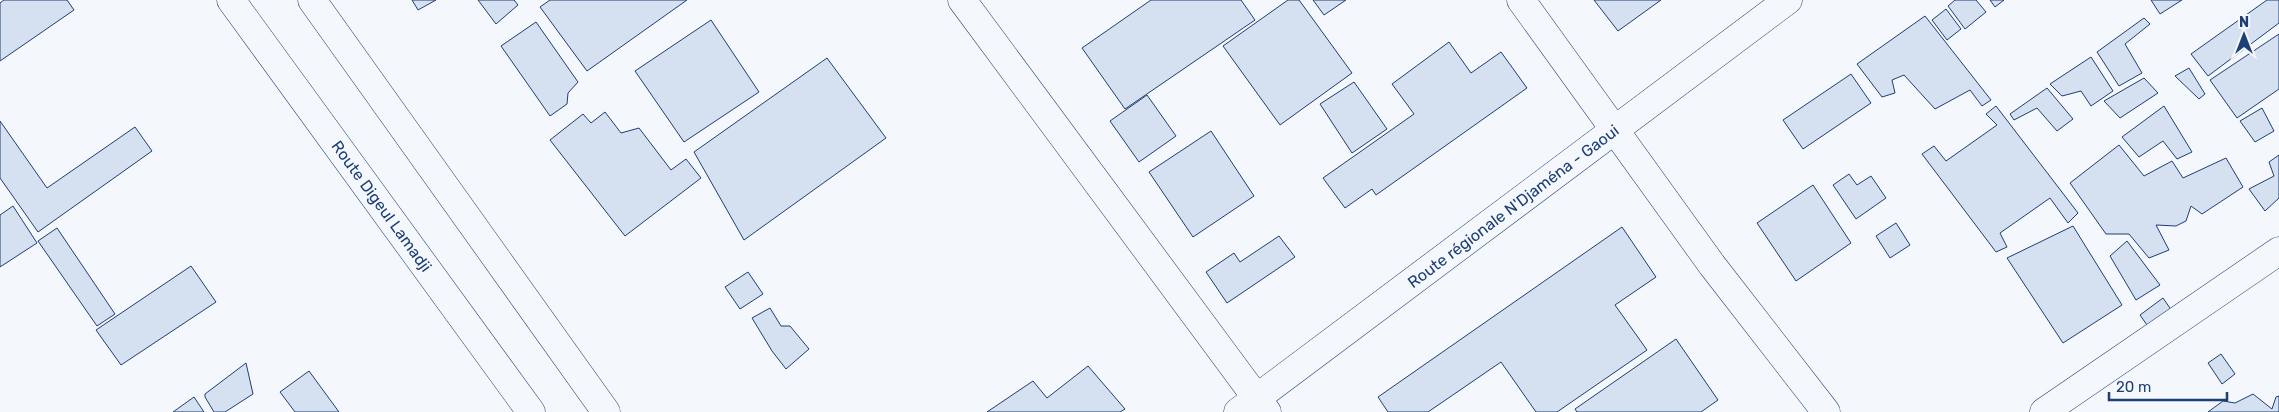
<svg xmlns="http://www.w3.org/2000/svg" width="2279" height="412" viewBox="0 0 2279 412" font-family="Rubik,sans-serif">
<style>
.building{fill:#d5e0f0;stroke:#1d3f73}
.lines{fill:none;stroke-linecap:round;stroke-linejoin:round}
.minor-casing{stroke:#1d3f73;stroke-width:29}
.tertiary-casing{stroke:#1d3f73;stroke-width:29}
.secondary-casing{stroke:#1d3f73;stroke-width:29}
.minor{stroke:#f4f7fb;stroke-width:28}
.tertiary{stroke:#f4f7fb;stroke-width:28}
.secondary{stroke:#f4f7fb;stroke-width:28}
.labels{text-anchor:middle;stroke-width:4;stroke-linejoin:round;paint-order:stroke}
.street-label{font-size:16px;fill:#1d3f73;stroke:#f4f7fb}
</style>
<rect width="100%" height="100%" fill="#f4f7fb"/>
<!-- building -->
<path class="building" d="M4 0H67L74 10 0 61V3Z
M412 0H436L418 10Z
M478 0H514L518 5 496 24Z
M550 0H687L587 71 540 7Z
M1151 0H1241L1255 20 1125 109 1082 48Z
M1288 0H1299L1352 73 1280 125 1223 46Z
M1313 0H1346L1324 15Z
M1594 0H1661L1618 31Z
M1955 0H1976L1986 12 1965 29 1948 6Z
M1990 0H2004L1995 7Z
M2151 0H2182L2160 14Z
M2267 0H2279V23L2208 76 2191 54Z
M1946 9 1961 29 1947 40 1932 20Z
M1925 16 1991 100 1982 106 1970 90 1935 109 1904 75 1892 80 1895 93 1882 97 1857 64Z
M2144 18 2150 24 2125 44 2142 73 2119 86 2097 52Z
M711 20 759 92 684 142 635 71Z
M536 22 578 82 568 93 567 104 550 116 501 46Z
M2279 34V89L2237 118 2210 80Z
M1449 42 1471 73 1501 52 1527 88 1376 195 1372 189 1345 208 1323 178 1414 114 1392 84Z
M2091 57 2113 91 2091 106 2081 91 2062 96 2050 84Z
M827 58 886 138 744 240 694 152Z
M2189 68 2205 94 2199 99 2175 76Z
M1851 74 1871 103 1803 149 1783 120Z
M2144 78 2158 93 2120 118 2104 101Z
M1354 82 1387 129 1352 153 1320 104Z
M2047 88 2073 119 2057 131 2037 108 2014 120 2010 114Z
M1147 95 1176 136 1139 162 1110 121Z
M1996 106 2078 213 2068 223 2050 198 2000 233 2007 247 1996 252 1922 154 1934 146 1946 161 1997 125 1986 114Z
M2164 106 2192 152 2177 159 2163 141 2139 157 2122 137Z
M2262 108 2274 131 2255 142 2240 121Z
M605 112 621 133 639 128 671 170 686 159 701 178 625 236 550 140 583 114 591 123Z
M0 121 47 188 135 127 152 151 38 232 0 178Z
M1211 131 1254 196 1193 237 1149 172Z
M2119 145 2144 176 2172 161 2183 178 2226 158 2243 187 2202 214 2191 206 2186 221 2176 226 2156 225 2169 250 2149 258 2129 234H2106L2070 183Z
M2279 155V198L2265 211 2249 189 2274 176 2269 162Z
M1849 174 1857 185 1871 176 1886 198 1856 219 1833 185Z
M1813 185 1851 243 1796 281 1757 223Z
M13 206 37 243 0 267V215Z
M1896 223 1910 245 1890 258 1876 236Z
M2073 226 2122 305 2063 343 2007 258Z
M1622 227 1656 277 1615 305 1647 350 1557 412H1536L1501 362 1428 412H1388L1378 397Z
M57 228 115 314 97 326 38 241Z
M1279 236 1295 257 1227 303 1206 272 1234 253 1240 262Z
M2127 241 2160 285 2136 300 2110 256Z
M191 266 216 302 121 365 96 330Z
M748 272 763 294 740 309 725 287Z
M2163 298 2181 324 2158 341 2140 315Z
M770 308 781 326H790L809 349 786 369 772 351 752 318Z
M1676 339 1718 400 1701 412H1577L1575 409Z
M2221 354 2235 374 2222 384 2208 363Z
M246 363 253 394 225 412H214L205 397V394Z
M1088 366 1125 409 1120 412H987L1033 381 1047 398Z
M309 371 339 412H295L280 392Z
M2253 394 2272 409 2276 397 2279 396V412H2208L2223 401 2235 403Z
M194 397 204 412H173Z"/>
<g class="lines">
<defs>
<path id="minor" d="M962 0 1267 412
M1521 0 1712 265 1826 412
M2044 412 2279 251"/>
<path id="tertiary" d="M1238 412 1788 0"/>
<path id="secondary" d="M231 0 531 412
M312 0 606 412"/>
</defs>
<!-- minor casing -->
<use href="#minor" class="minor-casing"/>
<!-- tertiary casing -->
<use href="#tertiary" class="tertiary-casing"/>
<!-- secondary casing -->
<use href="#secondary" class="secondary-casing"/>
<!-- minor -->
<use href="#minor" class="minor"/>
<!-- tertiary -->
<use href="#tertiary" class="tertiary"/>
<!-- secondary -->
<use href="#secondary" class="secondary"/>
</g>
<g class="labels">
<!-- street labels -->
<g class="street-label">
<text transform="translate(382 206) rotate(54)" y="6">Route Digeul Lamadji</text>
<text transform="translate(1513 206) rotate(-37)" y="6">Route régionale N'Djaména - Gaoui</text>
</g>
</g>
<!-- north arrow -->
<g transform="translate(2244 35)" stroke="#f4f7fb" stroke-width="4" paint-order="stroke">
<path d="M0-4L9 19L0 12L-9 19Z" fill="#1d3f73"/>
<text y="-8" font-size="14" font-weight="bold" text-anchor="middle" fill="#1d3f73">N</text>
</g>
<!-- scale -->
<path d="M2109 392v8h118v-8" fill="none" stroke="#1d3f73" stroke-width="2.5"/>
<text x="2116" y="392" font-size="15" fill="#1d3f73" stroke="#f4f7fb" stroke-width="4" paint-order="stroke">20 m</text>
</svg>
